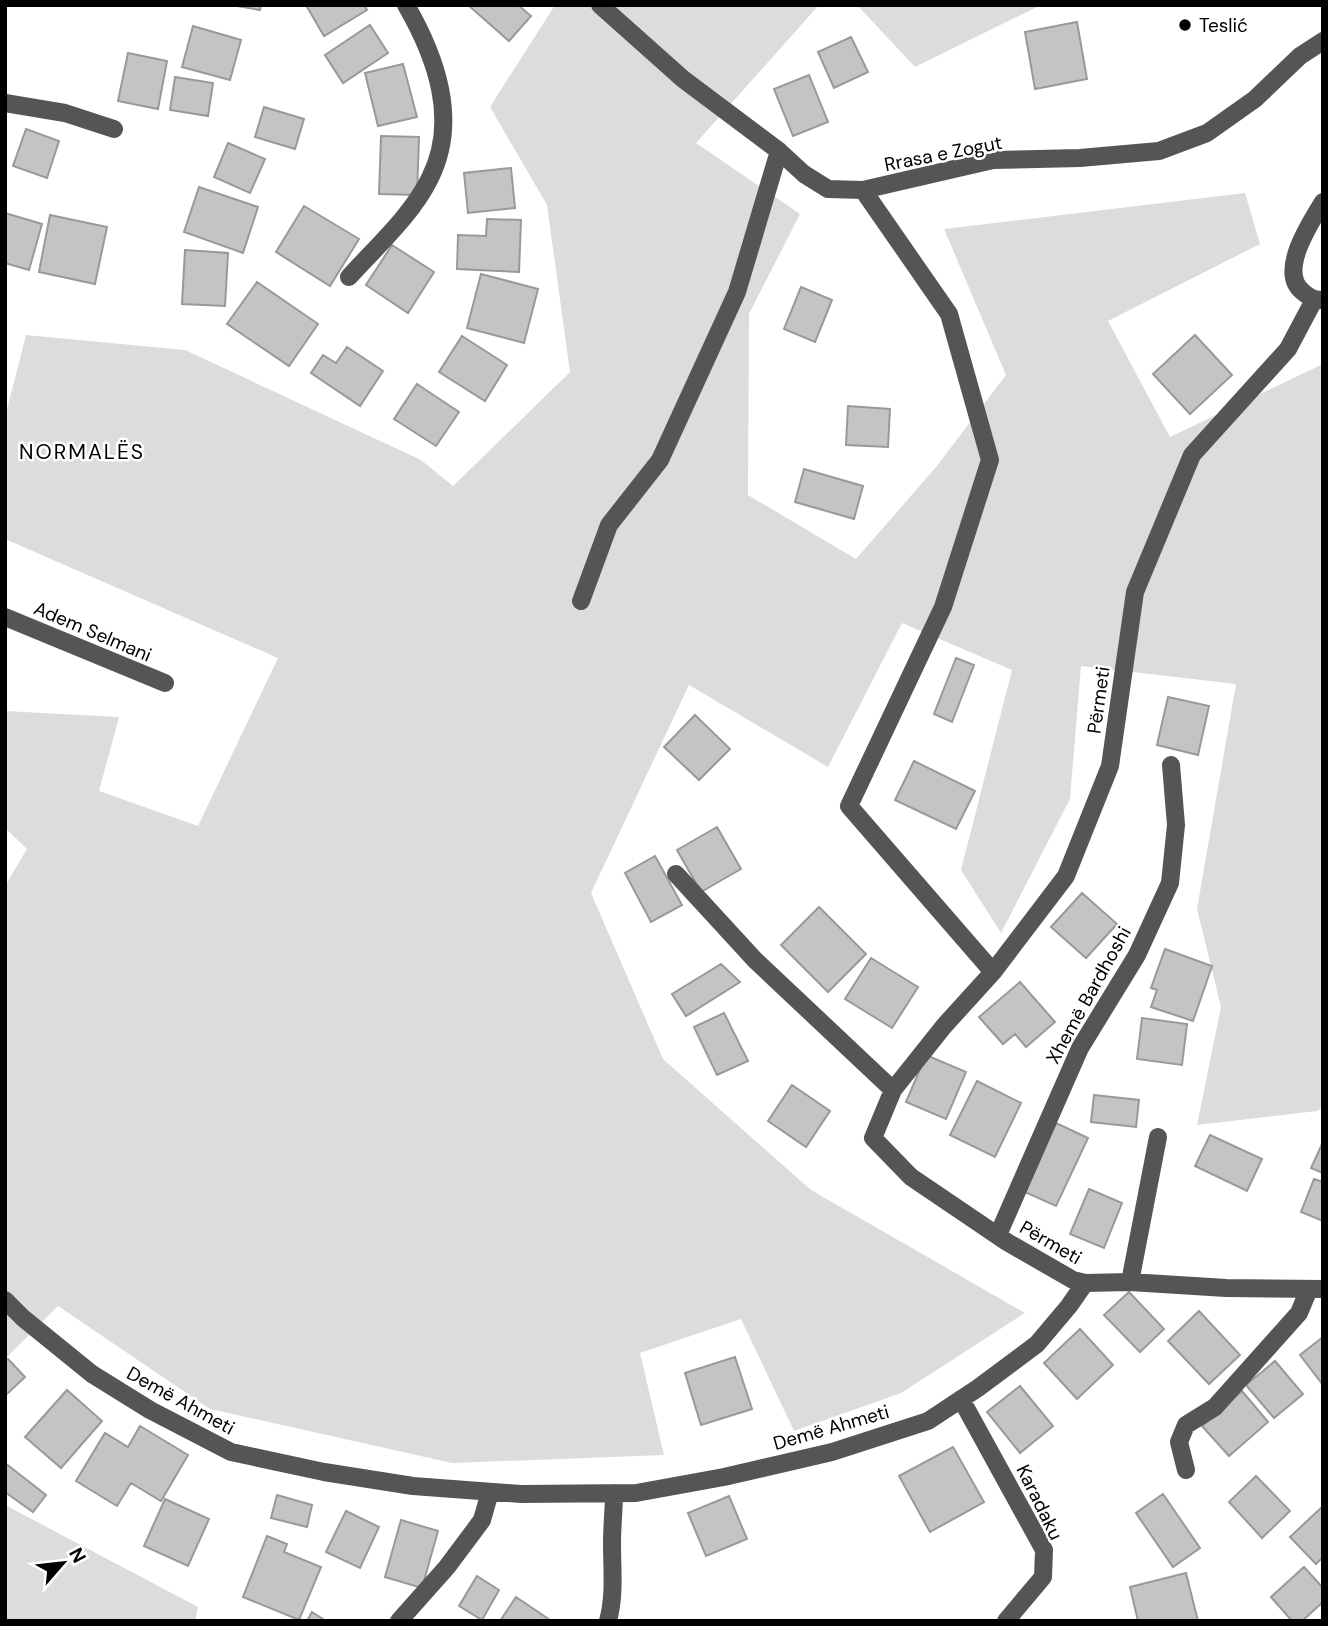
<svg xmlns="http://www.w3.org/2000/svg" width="1328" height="1626" viewBox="0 0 1328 1626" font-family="'DM Sans',sans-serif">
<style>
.green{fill:#dcdcdc}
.building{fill:#c4c4c4;stroke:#999;stroke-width:2}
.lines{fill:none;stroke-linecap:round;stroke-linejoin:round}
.minor{stroke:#555;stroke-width:18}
.poi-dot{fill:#000;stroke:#fff;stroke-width:2.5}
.labels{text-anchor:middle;stroke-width:5;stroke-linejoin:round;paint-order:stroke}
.poi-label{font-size:19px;fill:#000;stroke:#fff;text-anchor:start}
.street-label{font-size:19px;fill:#000;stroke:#fff}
.neighbourhood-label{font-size:21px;letter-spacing:2px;fill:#000;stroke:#fff}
</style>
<rect width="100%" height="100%" fill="#fff"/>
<!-- green -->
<path class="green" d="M555 5H819L696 143 800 214 749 314 748 495 856 559 936 467 1006 375 944 229 1245 193 1260 244 1108 321 1170 437 1323 364V1107L1317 1111 1197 1125 1221 1007 1197 909 1236 684 1081 666 1070 799 1001 933 961 870 1012 670 902 623 828 767 689 685 591 893 663 1059 811 1190 1025 1313 901 1393 794 1431 741 1319 640 1353 664 1455 452 1463 210 1409 58 1306 5 1359V886L27 849 5 828V711L119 717 99 791 198 826 278 658 5 539V417L26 335 185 350 421 460 453 486 570 372 547 205 490 107Z
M857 5H1041L915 67Z
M5 1505 198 1607 195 1621H5Z"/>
<!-- building -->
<path class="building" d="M231 5H261L260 10Z
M306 5H364L367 10 324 36Z
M468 5H518L531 16 509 41Z
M1077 22 1087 79 1035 89 1025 32Z
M370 25 388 53 343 83 325 55Z
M193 26 241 40 230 80 182 67Z
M851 37 868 72 834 88 818 52Z
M128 53 167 61 158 109 118 101Z
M403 64 417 117 378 126 365 73Z
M809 75 828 122 793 136 774 89Z
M175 77 213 83 208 116 170 110Z
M264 107 304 119 295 149 255 137Z
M26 129 59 141 47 178 13 166Z
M381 136 419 137 417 195 379 194Z
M228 143 265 159 250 193 214 177Z
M511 168 515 208 468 213 464 173Z
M199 187 258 207 243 253 184 232Z
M304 206 359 239 330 286 276 252Z
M5 213 42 224 29 270 5 263Z
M50 215 107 227 95 284 39 272Z
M487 219 521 220 519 272 457 269 458 235 486 236Z
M392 245 434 272 408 313 366 285Z
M185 250 228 253 225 306 182 304Z
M481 274 538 289 524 343 467 328Z
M257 282 318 324 289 366 227 324Z
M801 287 832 300 815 342 784 329Z
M1195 335 1232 375 1190 414 1153 374Z
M462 336 507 365 485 401 439 372Z
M347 347 383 371 360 406 311 373 323 355 336 363Z
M417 384 459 412 436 446 394 419Z
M848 406 890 409 888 447 846 445Z
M804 469 863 486 854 519 795 502Z
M956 658 974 665 952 722 934 714Z
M1168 697 1209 706 1198 755 1157 745Z
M695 715 730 749 699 780 664 747Z
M914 761 975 791 956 829 895 800Z
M717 827 741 869 701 892 677 850Z
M655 856 682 905 651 922 625 873Z
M1082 893 1117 924 1086 958 1051 927Z
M819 907 866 954 828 992 781 945Z
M1165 949 1212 966 1193 1021 1151 1007 1157 990 1151 988Z
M871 958 918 987 892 1028 845 999Z
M721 964 740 982 686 1016 672 994Z
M1020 982 1055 1022 1026 1047 1015 1034 1003 1044 979 1017Z
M724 1013 748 1061 717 1075 694 1027Z
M1142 1018 1187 1024 1182 1065 1137 1059Z
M926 1055 966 1072 946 1119 906 1102Z
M977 1081 1021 1103 995 1157 950 1135Z
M792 1085 830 1111 806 1147 768 1121Z
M1094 1095 1139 1100 1136 1127 1091 1122Z
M1056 1123 1088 1138 1056 1206 1025 1192Z
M1210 1135 1262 1159 1247 1191 1195 1166Z
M1323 1142V1173L1311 1168Z
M1314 1179 1323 1182V1221L1301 1212Z
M1089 1189 1122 1203 1104 1248 1070 1234Z
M1129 1292 1164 1329 1140 1352 1104 1315Z
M1199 1311 1240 1355 1209 1384 1168 1341Z
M1080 1329 1113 1365 1077 1399 1044 1363Z
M1323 1337V1385L1300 1355Z
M735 1357 752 1409 701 1425 685 1373Z
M8 1359 25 1377 5 1396V1361Z
M1275 1361 1303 1394 1274 1418 1246 1385Z
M1020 1386 1053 1426 1020 1453 987 1412Z
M67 1390 102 1421 61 1468 25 1437Z
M1242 1391 1268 1422 1229 1456 1202 1426Z
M140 1426 188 1455 161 1501 131 1483 117 1506 76 1481 105 1433 128 1447Z
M953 1447 984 1502 930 1532 899 1476Z
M5 1463 46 1495 33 1512 5 1492Z
M1256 1476 1290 1511 1262 1538 1229 1502Z
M1163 1494 1200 1548 1173 1567 1136 1513Z
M277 1495 312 1505 307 1527 271 1518Z
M729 1496 747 1539 706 1556 688 1513Z
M165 1499 209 1519 188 1566 144 1546Z
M1323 1506V1557L1316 1564 1290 1537Z
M346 1511 379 1527 360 1568 326 1552Z
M401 1520 438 1531 422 1588 385 1577Z
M267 1536 287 1544 284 1552 321 1567 299 1620 243 1597Z
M1304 1567 1323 1588V1602L1302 1621H1292L1271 1597Z
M1186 1573 1198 1621H1138L1130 1587Z
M477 1576 499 1590 482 1620 459 1606Z
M516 1597 550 1620V1621H500Z
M312 1612 326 1621H307Z"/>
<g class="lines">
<!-- minor -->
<path class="minor" d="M600 5 683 79 779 151 804 174 828 189 863 190 993 160 1080 158 1159 151 1207 133 1255 99 1300 56 1323 41
M5 103 65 113 114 129
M863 190 949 314 990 460 943 607 849 806 993 972
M1323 202C1311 222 1277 272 1303 292 1310 298 1314 300 1323 300
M349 277C377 246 412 215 430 178 459 120 436 57 406 5
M1314 300 1288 349 1192 455 1135 592 1110 766 1066 876 993 972 944 1026 893 1090 873 1138 911 1177 1007 1242 1073 1280 1085 1283 1130 1282 1226 1288 1323 1289
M581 601 609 525 660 460 737 292 779 151
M5 617 165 683
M676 874 755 960 893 1090
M998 1235 1080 1048 1137 955 1170 883 1176 825 1171 765
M1130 1282 1158 1137
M5 1300 23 1318 92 1374 150 1410 231 1452 324 1472 413 1486 521 1494 636 1493 724 1477 832 1452 928 1421 978 1388 1037 1344 1069 1306 1085 1283
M961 1399 1044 1550 1043 1577 1006 1621
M1186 1470 1179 1442 1186 1425 1215 1407 1299 1313 1309 1289
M399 1621 447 1567 482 1520 490 1492
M608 1621C615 1595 612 1570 612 1543 612 1526 614 1509 614 1493"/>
</g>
<!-- markers -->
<circle class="poi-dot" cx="1185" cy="25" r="7"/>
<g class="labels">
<!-- poi labels -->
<g class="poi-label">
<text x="1199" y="32">Teslić</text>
</g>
<!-- street labels -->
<g class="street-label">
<text transform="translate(943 153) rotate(-11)" y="7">Rrasa e Zogut</text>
<text transform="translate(93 631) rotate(23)" y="7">Adem Selmani</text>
<text transform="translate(1098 700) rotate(-82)" y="7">Përmeti</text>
<text transform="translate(1088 995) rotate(-61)" y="7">Xhemë Bardhoshi</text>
<text transform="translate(1051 1242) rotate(30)" y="7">Përmeti</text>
<text transform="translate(181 1400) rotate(29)" y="7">Demë Ahmeti</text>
<text transform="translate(831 1427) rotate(-16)" y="7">Demë Ahmeti</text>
<text transform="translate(1040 1502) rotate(64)" y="7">Karadaku</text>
</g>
<!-- neighbourhood labels -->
<g class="neighbourhood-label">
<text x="82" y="459">NORMALËS</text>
</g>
</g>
<!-- border -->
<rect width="1328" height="1626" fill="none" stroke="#000000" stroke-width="14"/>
<!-- north arrow -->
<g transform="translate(63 1563) rotate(62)" stroke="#ffffff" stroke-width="5" paint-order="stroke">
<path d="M0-5L12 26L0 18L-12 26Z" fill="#000000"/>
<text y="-10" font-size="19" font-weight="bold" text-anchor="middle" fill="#000000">N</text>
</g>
</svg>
